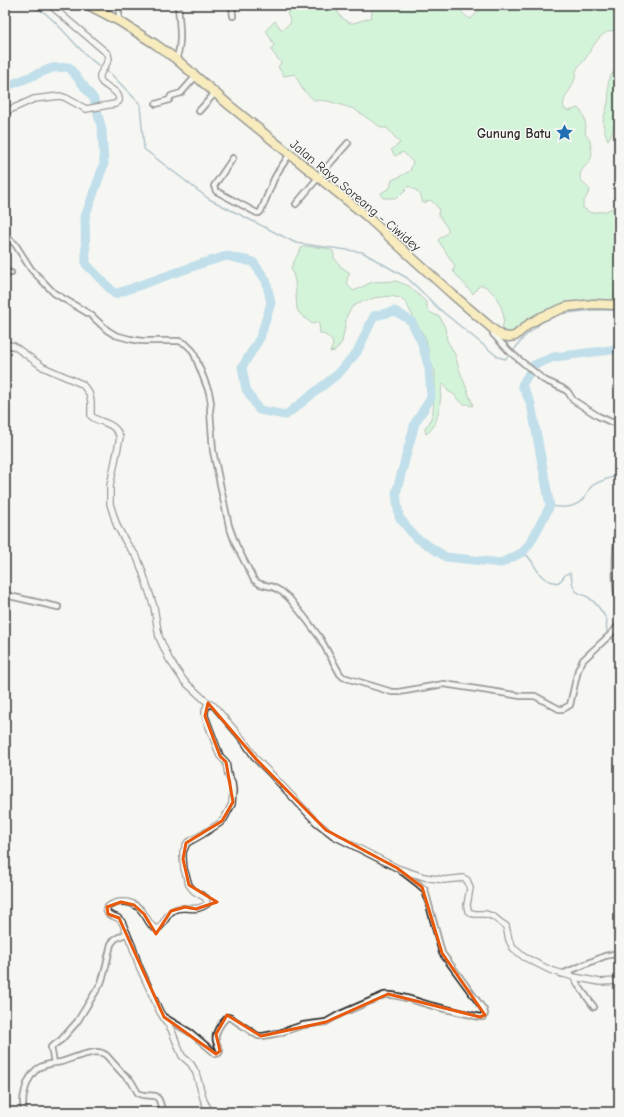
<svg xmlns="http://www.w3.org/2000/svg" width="624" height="1117" viewBox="0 0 624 1117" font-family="'Comic Neue',sans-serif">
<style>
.green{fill:#aaf1bd;stroke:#6a8e74}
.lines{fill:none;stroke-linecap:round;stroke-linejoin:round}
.stream{stroke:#5d8798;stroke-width:1.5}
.river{stroke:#7fc4e0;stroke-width:9}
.minor-casing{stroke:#2b2b2b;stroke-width:8}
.tertiary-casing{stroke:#2b2b2b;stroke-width:8}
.trunk-casing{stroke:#2b2b2b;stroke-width:11}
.minor{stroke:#f6f6f2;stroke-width:4.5}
.tertiary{stroke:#f6f6f2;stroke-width:5.5}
.trunk{stroke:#fae180;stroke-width:8}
.marked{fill:none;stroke:#e8590c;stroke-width:3;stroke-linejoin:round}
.labels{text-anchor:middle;stroke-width:3;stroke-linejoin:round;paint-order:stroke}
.poi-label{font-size:13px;font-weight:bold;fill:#2b2b2b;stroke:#f6f6f2;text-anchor:end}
.street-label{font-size:13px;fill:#2b2b2b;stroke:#f6f6f2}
</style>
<rect width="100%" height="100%" fill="#f6f6f2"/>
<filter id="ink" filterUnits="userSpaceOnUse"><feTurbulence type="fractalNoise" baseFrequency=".025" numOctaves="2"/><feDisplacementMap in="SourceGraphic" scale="8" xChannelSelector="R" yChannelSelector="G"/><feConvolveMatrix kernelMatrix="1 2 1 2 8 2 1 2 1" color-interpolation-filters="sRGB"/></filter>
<g filter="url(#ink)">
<!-- green -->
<path class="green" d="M301 5H334L340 16 349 23H353L371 18 372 13 371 5H458C461 11 464 16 471 19L484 5H619V33L618 31C600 27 592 50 583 62 581 64 578 66 577 69 575 73 576 77 574 81 571 91 561 98 564 109L569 111 578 108C585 114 587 125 585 134 589 138 591 142 591 148 591 150 592 152 592 155 591 163 579 169 580 177 581 181 587 187 590 190L583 203V208L591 213 606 211 615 207 619 201V293L615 294 614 299 553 307 517 333 503 334C500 328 504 325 504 319 503 307 494 289 482 285L478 287 473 294 453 271 455 266 438 240 448 232V229L438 214 439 209 433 202 430 200 424 203 422 202C423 194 415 190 409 186L397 198H383L381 193 390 188 392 180 399 177 410 171 413 162 403 152 395 156 391 150 400 143 387 128H382L354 109 328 101 314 100 303 90 295 74 284 76 278 67 281 63 271 50 274 45 266 30 275 21 282 30 291 23 287 13Z
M619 68C619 91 621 120 608 140 600 120 603 122 608 103 610 94 605 82 612 74 614 72 617 70 619 68Z
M303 246C309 247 329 247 333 251 334 253 334 256 334 258L339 264 340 266 350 273C345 282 346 285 354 291L372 282 396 281 409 286 426 302 427 304V308L429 312 440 317 445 328 447 340 455 355 459 369 473 405 471 406 467 404H464L457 399 455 395 448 391 444 384 442 385C440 399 440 426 426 434L425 430V427L429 424 433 412 435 385V372L430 360 426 339 417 324 406 303 400 298 391 296 373 298 367 301H362L352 307 347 315 342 342 335 351 330 352 333 345C332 337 327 336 320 333L319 323 317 322 313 324 311 323 299 313 297 309 295 281 291 267C295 261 299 250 303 246Z"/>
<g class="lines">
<!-- stream -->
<path class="stream" d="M30 5C35 8 42 10 46 14 66 30 80 54 101 67
M104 69 111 74 140 104 144 149 209 199 296 243 362 252 407 278 417 287 438 308 498 357 505 359 514 350 523 338 542 322 559 314 593 310H619
M550 506C564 508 575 509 585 497 587 493 589 489 592 486 598 481 611 478 619 475
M523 552C536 560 536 580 554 582 556 583 558 583 560 581 562 580 564 576 566 574L570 573C573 578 571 586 576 591 579 594 586 595 589 598 597 603 603 613 607 620 605 633 608 637 619 644"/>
<!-- river -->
<path class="river" d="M5 87 52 68 69 67 94 99 102 130 104 164 85 217 86 264 115 294 203 263 227 256 253 262 266 280 271 303 260 338 242 367 246 389 259 410 286 415 339 373 357 352 374 316 395 311 411 321 421 341 429 368 431 398 415 423 396 493 399 517 415 537 446 557 501 563 523 552 530 543 550 506 531 404 522 385 534 365 554 357 619 349"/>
<defs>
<path id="minor" d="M232 5 233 16
M119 21V5
M176 59C183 44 179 21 178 5
M156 104 169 100 171 96 181 93 196 76
M199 111 215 93
M233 158 214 186 216 191 257 213H259L261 211 274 179 279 170 290 154
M296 204 333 160 348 143
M5 238 9 239 15 244 31 269 54 293 91 315 107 330 115 335 130 339 142 341H179L186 344 193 351 209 392 211 403 210 410 213 451 229 526 236 545 254 580 260 584 273 587 282 592 289 598 306 619 320 638 340 674 343 677 392 692H399L444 684 521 696H535L559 709H563L570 705 578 670 583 660 611 634 619 625
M5 272 11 273
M494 330 493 334 510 352 544 380 562 388 568 392 573 400 598 416 611 422 619 424
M619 531C615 544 614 589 619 601
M5 595 58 607
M562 974 605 956 619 953
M574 977 578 985 594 1007
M164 1017 191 1033 216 1054 219 1053 220 1051C219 1048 217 1045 216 1041 214 1033 221 1023 227 1017L231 1018 258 1036H263L279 1033 303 1025 326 1022 340 1014 384 995C396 993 421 1003 433 1006 449 1010 464 1013 480 1017H483L485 1014 484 1010 442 953 425 890 417 883 400 870
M54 1063 51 1047 61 1040 77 1022 101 983 104 974 111 944 115 939 127 933
M24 1112C21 1098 26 1079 37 1069 43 1064 53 1063 61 1062 73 1058 85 1053 97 1052 101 1052 103 1053 106 1055L123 1074 131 1081 138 1093 143 1095 156 1096 159 1100 163 1112"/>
<path id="tertiary" d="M5 112 34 99 60 96 66 98 86 109 103 106 115 104 119 101C121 88 97 87 100 75 102 71 107 63 109 59L108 54 50 5
M5 346 9 345 14 346 43 367 82 384 89 393 91 401V416C101 424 114 421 120 437L110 486V504L117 526 127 544 137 557 142 570 154 607 159 637 169 659 184 681 208 703 214 706 243 740 256 759 271 774 316 822 334 836 397 868 424 877 444 880 463 878 467 880 470 888 467 905 468 911 471 913 475 914H486L494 917 500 922 506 926 509 940 513 948 524 957 550 970 574 977 600 982 619 981
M208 703 205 711V716L220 756 226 762 228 775 232 783 233 790 232 804 224 819 220 823 203 834 187 843 183 852V859L184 869 189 885 194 891 206 898 207 904C196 913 187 905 176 909 165 913 166 924 157 929 145 927 147 900 120 902 114 903 109 905 106 909L108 914 118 918 122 922 132 945 139 966 160 1012 171 1029 182 1056 191 1064 196 1073 204 1101 210 1112"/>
<path id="trunk" d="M88 5 119 21 155 44 176 59 229 105 365 215 452 294 494 330 503 336 509 337 515 336 529 324 541 317 566 307 593 304 619 305"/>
</defs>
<!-- minor casing -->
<use href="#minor" class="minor-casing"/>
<!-- tertiary casing -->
<use href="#tertiary" class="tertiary-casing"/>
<!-- trunk casing -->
<use href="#trunk" class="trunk-casing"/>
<!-- minor -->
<use href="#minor" class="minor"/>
<!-- tertiary -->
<use href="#tertiary" class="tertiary"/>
<!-- trunk -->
<use href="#trunk" class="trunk"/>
</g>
</g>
<!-- marked area -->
<path d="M0 0H624V1117H0ZM208 703 256 759 326 830 397 868 422 887 442 953 485 1015 480 1017 388 994 326 1022 261 1036 227 1015 216 1034 220 1051 216 1054 164 1017 119 918 108 914 107 907 121 902 134 905 144 914 156 934 171 911 185 907 196 909 217 902 189 885 183 859 186 843 222 821 233 802 226 762 220 756 205 716Z" fill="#f6f6f2" fill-opacity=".55" fill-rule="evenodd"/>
<path class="marked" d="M208 703 256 759 326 830 397 868 422 887 442 953 485 1015 480 1017 388 994 326 1022 261 1036 227 1015 216 1034 220 1051 216 1054 164 1017 119 918 108 914 107 907 121 902 134 905 144 914 156 934 171 911 185 907 196 909 217 902 189 885 183 859 186 843 222 821 233 802 226 762 220 756 205 716Z"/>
<!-- icons -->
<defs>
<symbol id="sight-bare" viewBox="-9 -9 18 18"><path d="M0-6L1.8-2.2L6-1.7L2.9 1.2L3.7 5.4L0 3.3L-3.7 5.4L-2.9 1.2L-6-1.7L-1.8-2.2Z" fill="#1f6fb2" stroke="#f6f6f2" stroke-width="2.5" paint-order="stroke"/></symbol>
</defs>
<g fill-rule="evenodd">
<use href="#sight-bare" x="552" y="120" width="25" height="25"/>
</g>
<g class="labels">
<!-- poi labels -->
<g class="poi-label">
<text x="551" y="138">Gunung Batu</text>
</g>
<!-- street labels -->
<g class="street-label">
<text transform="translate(356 195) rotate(40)" y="5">Jalan Raya Soreang - Ciwidey</text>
</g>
</g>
<!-- margin -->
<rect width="624" height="1117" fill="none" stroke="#f6f6f2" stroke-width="20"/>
<rect x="10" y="10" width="604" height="1097" fill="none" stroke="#2b2b2b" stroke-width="1.5" filter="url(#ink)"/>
</svg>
